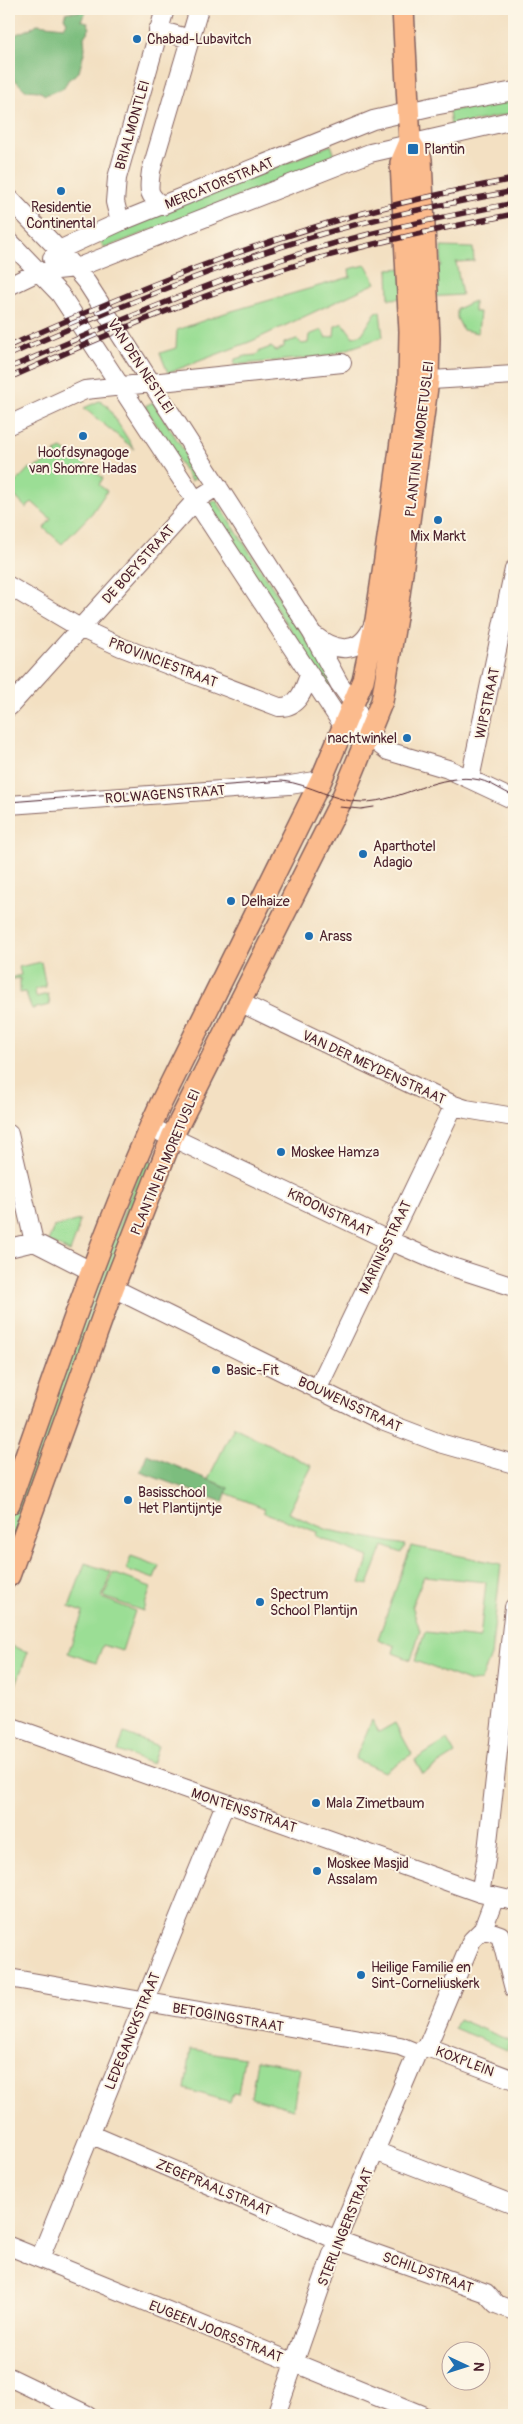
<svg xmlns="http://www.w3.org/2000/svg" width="523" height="2424" viewBox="0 0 523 2424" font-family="Pangolin,sans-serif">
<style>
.green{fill:#9bde95;stroke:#727e60}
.forest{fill:#7cbd7e;stroke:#636e54}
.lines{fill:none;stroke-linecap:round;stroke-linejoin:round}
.minor-casing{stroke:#856360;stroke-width:20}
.major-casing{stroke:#856360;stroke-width:24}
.minor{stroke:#fff;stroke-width:18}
.major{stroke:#fbbb8d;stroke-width:21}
.tram{stroke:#4a1f2b;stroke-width:1}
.rail-casing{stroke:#4a1f2b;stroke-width:5.5}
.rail{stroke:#fcf5e5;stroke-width:4;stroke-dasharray:11;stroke-linecap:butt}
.poi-dot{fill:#1f6fb2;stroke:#fcf5e5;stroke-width:2}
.labels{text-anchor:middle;stroke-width:4;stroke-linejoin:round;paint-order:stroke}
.poi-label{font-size:14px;fill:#4a1f2b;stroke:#fcf5e5;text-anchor:start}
.street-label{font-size:14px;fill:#4a1f2b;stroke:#fcf5e5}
</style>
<rect width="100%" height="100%" fill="#fcf5e5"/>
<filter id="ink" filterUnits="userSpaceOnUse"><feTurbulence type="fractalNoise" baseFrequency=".02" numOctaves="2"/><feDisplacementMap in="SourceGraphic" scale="10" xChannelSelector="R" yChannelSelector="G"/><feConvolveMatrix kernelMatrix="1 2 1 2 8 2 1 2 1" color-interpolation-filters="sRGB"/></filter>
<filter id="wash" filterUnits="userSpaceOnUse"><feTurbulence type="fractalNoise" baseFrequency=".0096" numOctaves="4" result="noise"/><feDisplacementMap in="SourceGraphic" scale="20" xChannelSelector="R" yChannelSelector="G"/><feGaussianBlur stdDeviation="1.12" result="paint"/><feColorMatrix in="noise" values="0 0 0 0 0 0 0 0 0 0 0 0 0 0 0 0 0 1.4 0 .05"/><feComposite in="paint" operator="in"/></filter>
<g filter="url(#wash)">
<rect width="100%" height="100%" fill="#f3e0c2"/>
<!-- green -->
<path class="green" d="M514 99V113L451 126 449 111Z
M331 145 336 158 105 248 98 239Z
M441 247 473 248 474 261 456 262 462 295 389 299 388 269 441 266Z
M366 265 376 283 252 341 168 373 160 353 176 348 177 330 225 313 350 277 349 269Z
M474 301V312H480L478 333 463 330 457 318V309Z
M380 311 383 337 327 356 234 365 235 359 246 356 257 355 260 351 271 347 276 351 284 347V343L297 339 302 344 308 343 309 335 322 330 326 338 334 336 335 326 343 323 353 337 362 334 376 312Z
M99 401 106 404 134 449 84 408Z
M153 402 200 476 191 481 145 406Z
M62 449 70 455 72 454 103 478 99 485 107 491 92 513 62 544 44 528 51 519 32 502 26 508 9 490 29 468 31 469 56 458 55 452Z
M216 500 336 685 330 690 208 505Z
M41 962 46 987 35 989 36 997 48 994 50 1005 32 1009 25 992 20 993V978L13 979V977L21 975 19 967Z
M144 1158 157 1163 9 1556V1521L18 1495Z
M80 1220 76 1236 70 1252 48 1241 54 1227Z
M234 1427 312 1466 288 1513 328 1530 405 1545 402 1553 383 1546 368 1585 360 1583 369 1557 316 1536 317 1532 263 1512 264 1508 226 1493 228 1488 208 1479Z
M411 1546 501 1564 491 1656 481 1681 471 1682 415 1661 425 1632 480 1638 486 1582 424 1576 412 1605 420 1631 411 1660 393 1653 395 1646 378 1639Z
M131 1556 159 1566 154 1579 126 1569Z
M85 1563 111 1572 102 1598 135 1611 122 1651 103 1645 96 1663 68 1653 83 1612 69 1607Z
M113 1573 151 1587 143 1611 104 1597Z
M9 1645 28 1652 14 1690 9 1687Z
M372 1720 379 1732 395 1723 412 1754 384 1772 355 1759Z
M124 1733 158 1746 152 1764 118 1751Z
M447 1740 455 1754 423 1774 415 1760Z
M458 2019 511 2041 507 2050 454 2028Z
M191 2049 244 2058 238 2094 233 2093 230 2102 185 2089Z
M257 2060 300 2068 293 2109 251 2097Z"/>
<!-- forest -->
<path class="forest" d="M77 9H88L81 20 87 22 90 28 84 37 85 49 79 72 68 80 64 88 45 95 39 91 25 90 9 74V39C18 31 28 32 37 24L64 27 67 22 64 17 67 12H79Z
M147 1454 228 1488 223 1502 140 1472Z"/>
</g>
<g filter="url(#ink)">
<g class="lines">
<defs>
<path id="minor" d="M158 30 190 39
M9 198 59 250 87 283 312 633 339 683 354 704 367 735
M162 206C146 193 149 190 151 171L199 9
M120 222 115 202 117 178 165 9
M9 241 60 294 344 727 367 735 388 751 448 769 514 800
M52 258 59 250 120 222 373 120 434 106 514 91
M9 286 38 272 76 268 370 153 514 120
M415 381 514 375
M9 425 85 390 342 363
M9 586 80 628 121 647 279 707C298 708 304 690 309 675
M314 635C336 653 361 655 373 625
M9 707 196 500 218 486
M470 779 514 569
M9 805 290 785 321 780
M239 1002 454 1105 466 1109 514 1117
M150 1127 388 1240 446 1265 514 1287
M9 1134 34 1242
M9 1248 34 1242 91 1271
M113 1288 382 1421 440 1443 514 1464
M317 1390 454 1105
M9 1726 480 1893 514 1901
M480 1893 486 1860 514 1607
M483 1929 500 1935 514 1989
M9 1978 400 2046 417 2053
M427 2047 472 1940 483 1929 495 1897
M427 2047 514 2080
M90 2134 337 2240 486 2293 496 2304 514 2311
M375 2151 514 2205
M9 2246 422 2415
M40 2258 225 1804
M9 2377 88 2415
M276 2415 337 2240 417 2053 427 2047"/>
<path id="major" d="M9 1504C57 1369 101 1233 161 1103L321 780 363 680 376 620 390 524 409 381 410 331 401 163 410 142 403 9
M9 1576 113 1288 172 1137 341 801 382 701 396 617 428 380 429 338 421 159 410 142"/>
</defs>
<!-- minor casing -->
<use href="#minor" class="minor-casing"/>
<!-- major casing -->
<use href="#major" class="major-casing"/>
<!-- minor -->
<use href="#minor" class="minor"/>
<!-- major -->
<use href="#major" class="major"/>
<!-- tram -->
<path class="tram" d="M9 802 282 781C311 784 334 802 363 802 401 802 440 771 480 780 492 783 502 791 514 796
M339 807 361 809 374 807"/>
<defs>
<path id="rail" d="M9 346C108 302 208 260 312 228 378 207 446 192 514 179
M9 355C109 311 210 268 315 236 381 216 447 204 514 191
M9 368C100 329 192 289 286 258 361 233 438 218 514 203
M9 378C101 337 194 297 290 267 364 244 439 229 514 214"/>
</defs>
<!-- rail casing -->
<use href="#rail" class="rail-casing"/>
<!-- rail -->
<use href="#rail" class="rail"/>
</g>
</g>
<!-- markers -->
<g class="poi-dot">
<circle cx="137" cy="39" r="5"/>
<rect x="407" y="143" width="12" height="12" rx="2.5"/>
<circle cx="61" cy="191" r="5"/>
<circle cx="83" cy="436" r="5"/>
<circle cx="438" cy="520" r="5"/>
<circle cx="407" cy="738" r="5"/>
<circle cx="363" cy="854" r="5"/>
<circle cx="231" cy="901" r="5"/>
<circle cx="309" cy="936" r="5"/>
<circle cx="281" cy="1152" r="5"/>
<circle cx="216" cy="1370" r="5"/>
<circle cx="128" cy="1500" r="5"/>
<circle cx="260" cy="1602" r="5"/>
<circle cx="316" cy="1803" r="5"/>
<circle cx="317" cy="1871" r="5"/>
<circle cx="361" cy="1975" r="5"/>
</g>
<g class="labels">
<!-- poi labels -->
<g class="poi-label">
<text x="147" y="44">Chabad-Lubavitch</text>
<text x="424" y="154">Plantin</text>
<text x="61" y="212" text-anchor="middle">Residentie<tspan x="61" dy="16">Continental</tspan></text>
<text x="83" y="457" text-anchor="middle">Hoofdsynagoge<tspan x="83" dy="16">van Shomre Hadas</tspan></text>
<text x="438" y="541" text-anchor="middle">Mix Markt</text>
<text x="397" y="743" text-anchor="end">nachtwinkel</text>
<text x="373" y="851">Aparthotel<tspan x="373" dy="16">Adagio</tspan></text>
<text x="241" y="906">Delhaize</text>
<text x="319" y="941">Arass</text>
<text x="291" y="1157">Moskee Hamza</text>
<text x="226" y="1375">Basic-Fit</text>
<text x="138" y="1497">Basisschool<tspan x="138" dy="16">Het Plantijntje</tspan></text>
<text x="270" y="1599">Spectrum<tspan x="270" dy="16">School Plantijn</tspan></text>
<text x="326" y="1808">Mala Zimetbaum</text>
<text x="327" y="1868">Moskee Masjid<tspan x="327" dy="16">Assalam</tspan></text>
<text x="371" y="1972">Heilige Familie en<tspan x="371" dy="16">Sint-Corneliuskerk</tspan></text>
</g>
<!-- street labels -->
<g class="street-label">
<text transform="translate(132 125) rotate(-74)" y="5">BRIALMONTLEI</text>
<text transform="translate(219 183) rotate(-22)" y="5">MERCATORSTRAAT</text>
<text transform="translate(141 366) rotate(57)" y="5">VAN DEN NESTLEI</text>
<text transform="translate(419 439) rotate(-83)" y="5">PLANTIN EN MORETUSLEI</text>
<text transform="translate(138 564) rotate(-48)" y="5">DE BOEYSTRAAT</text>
<text transform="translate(163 662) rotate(21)" y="5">PROVINCIESTRAAT</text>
<text transform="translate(487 703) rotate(-78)" y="5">WIPSTRAAT</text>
<text transform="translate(165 794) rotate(-4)" y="5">ROLWAGENSTRAAT</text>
<text transform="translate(374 1067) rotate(25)" y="5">VAN DER MEYDENSTRAAT</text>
<text transform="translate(165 1162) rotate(-67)" y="5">PLANTIN EN MORETUSLEI</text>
<text transform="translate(330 1212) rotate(26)" y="5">KROONSTRAAT</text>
<text transform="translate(385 1247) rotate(-64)" y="5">MARINISSTRAAT</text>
<text transform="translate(350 1404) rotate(25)" y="5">BOUWENSSTRAAT</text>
<text transform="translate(244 1810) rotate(19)" y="5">MONTENSSTRAAT</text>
<text transform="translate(228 2017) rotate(10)" y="5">BETOGINGSTRAAT</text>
<text transform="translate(132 2031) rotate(-68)" y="5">LEDEGANCKSTRAAT</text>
<text transform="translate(465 2061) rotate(21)" y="5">KOXPLEIN</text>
<text transform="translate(214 2187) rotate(23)" y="5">ZEGEPRAALSTRAAT</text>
<text transform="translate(345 2227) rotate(-68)" y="5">STERLINGERSTRAAT</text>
<text transform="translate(428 2272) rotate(20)" y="5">SCHILDSTRAAT</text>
<text transform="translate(216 2331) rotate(22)" y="5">EUGEEN JOORSSTRAAT</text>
</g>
</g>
<!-- margin -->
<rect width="523" height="2424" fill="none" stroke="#fcf5e5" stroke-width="30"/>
<!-- north arrow -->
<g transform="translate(466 2366) rotate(94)"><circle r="24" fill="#fcf5e5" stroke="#b59f9b"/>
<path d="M0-4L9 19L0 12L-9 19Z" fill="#1f6fb2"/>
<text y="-8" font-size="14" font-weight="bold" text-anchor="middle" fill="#4a1f2b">N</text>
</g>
</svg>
